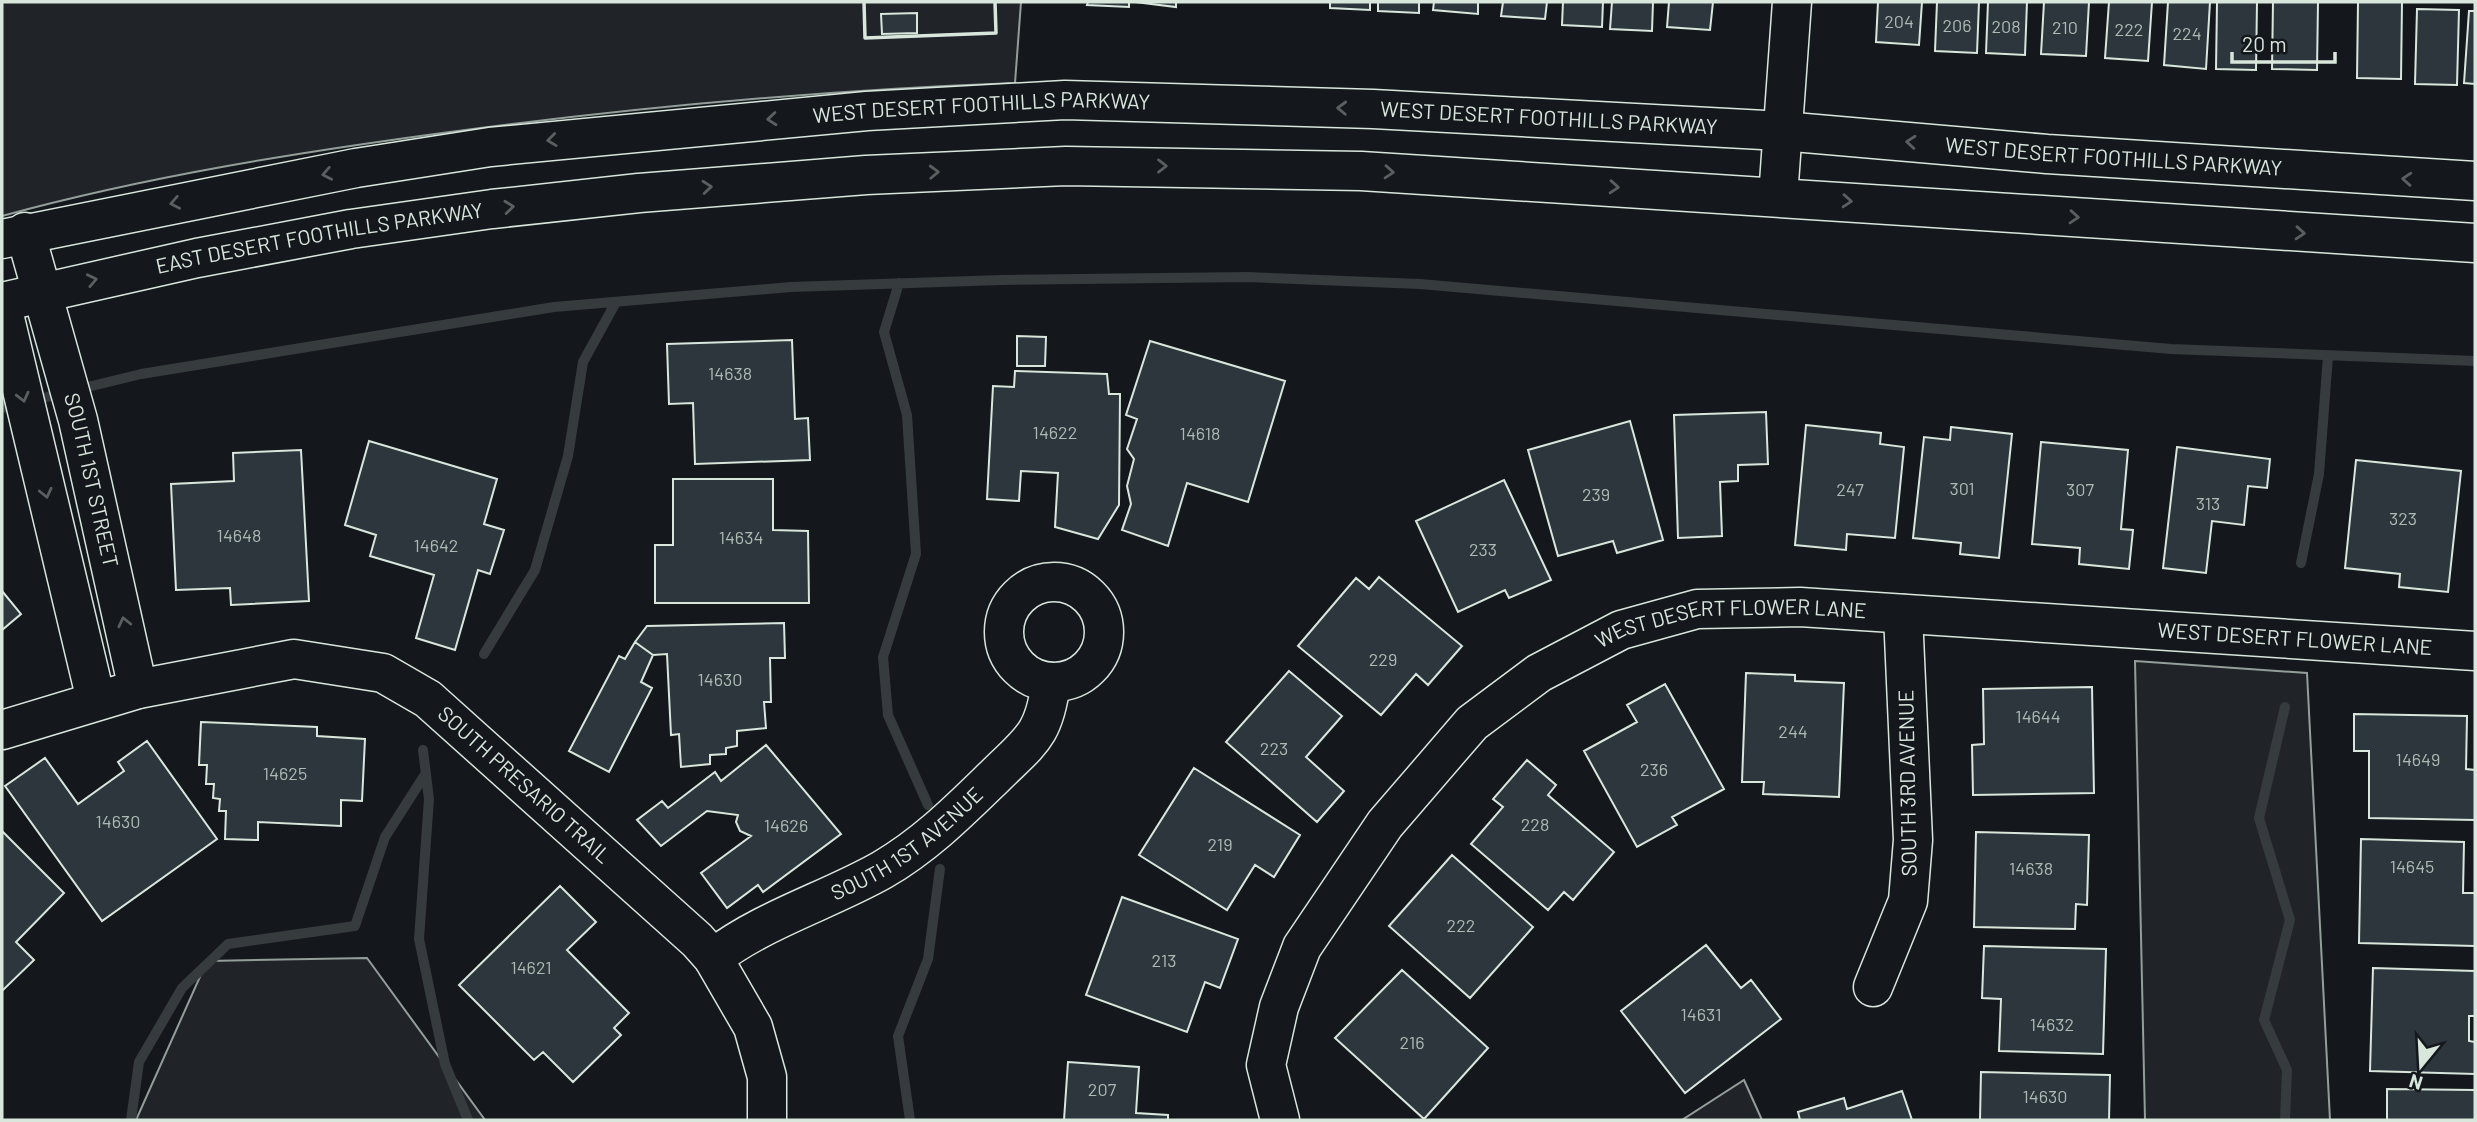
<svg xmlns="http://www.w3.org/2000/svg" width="2477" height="1122" viewBox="0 0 2477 1122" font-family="Barlow,sans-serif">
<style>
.green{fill:#202428;stroke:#939e99;stroke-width:2}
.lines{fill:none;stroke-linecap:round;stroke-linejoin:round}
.stream{stroke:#363b3e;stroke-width:10}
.building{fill:#2c363c;stroke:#d8e6dc;stroke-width:2}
.minor-casing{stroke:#d8e6dc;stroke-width:41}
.minor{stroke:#14181c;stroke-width:38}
.wall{stroke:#d8e6dc;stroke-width:3.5}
.oneway{stroke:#59605f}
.labels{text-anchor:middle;stroke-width:5;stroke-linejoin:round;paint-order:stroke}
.number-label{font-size:18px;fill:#adbab4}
.street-label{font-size:21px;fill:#d8e6dc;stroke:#14181c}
</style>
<rect width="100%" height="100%" fill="#14181c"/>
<!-- green -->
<path class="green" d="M2 2H1021L1015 83C826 90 637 107 450 132 300 152 148 176 2 216Z
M2135 661 2307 673 2330 1120H2145Z
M367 958 485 1120H136L207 961Z
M1744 1080 1762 1120H1682Z"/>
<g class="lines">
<!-- stream -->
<path class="stream" d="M899 283 884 332 907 415 916 554 883 657 888 715 928 805
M2 408 141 374 554 307 791 287 1001 280 1247 277 1420 284 2171 349 2475 361
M2301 563 2319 474 2328 356
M484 654 535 570 568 456 583 362 616 302
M2285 707 2259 818 2290 920 2264 1020 2287 1070 2285 1120
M423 750 429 799 419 939 445 1064 468 1120
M131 1120 139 1062 182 988 228 944 355 926 385 837 426 773
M910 1120 898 1036 928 959 940 869"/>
</g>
<!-- building -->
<path class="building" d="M1088 2H1129V7L1087 5Z
M1135 2H1176V7Z
M1330 2H1370V10L1330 8Z
M1378 2H1419V13L1378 11Z
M1434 2H1478V14L1433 10Z
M1503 2H1547L1545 19 1501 16Z
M1563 2H1603L1602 27 1562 25Z
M1612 2H1653L1652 31 1610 29Z
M1669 2H1713L1710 30 1667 27Z
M1878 2H1922L1919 45 1876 42Z
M1937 2H1979L1977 53 1935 51Z
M1988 2H2027L2025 55 1986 53Z
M2044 2H2089L2086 56 2041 54Z
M2109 2H2152L2148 61 2105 58Z
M2168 2H2210L2206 69 2164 65Z
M2217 2H2257L2256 70 2216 69Z
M2273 2H2318L2317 70 2272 69Z
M2358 2H2402L2401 79 2357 78Z
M2417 9 2459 10 2457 85 2415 84Z
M2469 11H2475V84L2464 83Z
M917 13V33L882 34 881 14Z
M1017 336 1046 337 1045 366H1017Z
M792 340 795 419 808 418 810 460 695 464 693 403 669 404 667 344Z
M1150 341 1285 381 1248 502 1187 483 1168 546 1122 530 1131 504 1127 486 1134 459 1127 449 1137 419 1126 415Z
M1015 371 1107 374 1109 394H1120L1119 505 1098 539 1055 527 1058 473 1021 471 1019 501 987 499 993 386 1014 387Z
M1766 412 1768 464 1738 465V481L1720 482 1722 536 1678 538 1674 415Z
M1630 421 1663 540 1617 553 1613 541 1558 556 1528 450Z
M1806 425 1881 433 1880 444 1904 447 1895 538 1847 534 1846 550 1795 545Z
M1951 427 2012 434 1999 558 1960 554 1961 543 1913 538 1924 437 1950 440Z
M369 441 497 479 484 524 504 530 490 574 478 570 455 650 416 638 434 575 370 556 376 535 345 525Z
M2041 442 2128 450 2121 529 2133 530 2129 569 2079 564 2080 548 2032 544Z
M2177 447 2270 459 2267 488 2248 486 2244 525 2212 521 2206 573 2163 568Z
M301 450 309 601 231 605 230 588 176 590 171 484 234 481 233 453Z
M2356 460 2461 471 2448 592 2399 587 2400 574 2345 568Z
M673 479H773V530L808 531 809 603H655V545H673Z
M1504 480 1551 580 1509 598 1505 590 1458 612 1416 521Z
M1379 577 1462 646 1428 685 1416 674 1381 715 1298 646 1356 578 1369 589Z
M2 591 21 614 2 630Z
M784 623 785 658H770L771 702H764L766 728 737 731V746L726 748V754L710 755V764L681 767 679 734 671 735 667 654 653 655 635 642 647 626Z
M635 642 653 655 641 682 652 688 609 772 569 751 619 656 625 659Z
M1289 671 1342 716 1306 757 1344 791 1317 822 1226 742Z
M1746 673 1795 675V681L1844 683 1839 797 1763 794 1764 782H1742Z
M1665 684 1724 789 1672 817 1677 825 1637 847 1584 751 1637 722 1627 705Z
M2092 687 2094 793 1973 795 1972 745 1984 744 1983 689Z
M2354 714 2467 716 2466 769 2475 770V820L2369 818V751H2354Z
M201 722 317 727V736L365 739 362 801 341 800V826L258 822V840L225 839 226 811H219L220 799 213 798 214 784H206L207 765H199Z
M147 741 217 839 102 921 5 786 45 758 78 804 124 771 118 762Z
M766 745 841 834 763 892 758 885 727 908 701 873 751 836 740 831 736 822 738 815 707 811 661 846 637 820 662 801 668 808 715 772 721 781Z
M1527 760 1556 785 1548 795 1614 852 1573 900 1564 892 1548 910 1471 844 1503 807 1493 799Z
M1194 768 1300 835 1274 877 1255 865 1227 910 1139 855Z
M2 831 64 893 16 942 34 960 2 991Z
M1976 832 2089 835 2087 905 2076 904 2075 929 1974 927Z
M2361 839 2464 842 2463 893H2475V946L2359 943Z
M1452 855 1533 927 1470 998 1389 926Z
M560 886 596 922 567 950 629 1013 614 1028 621 1035 573 1082 543 1052 534 1060 459 985Z
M1122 897 1238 939 1220 988 1205 982 1187 1032 1086 995Z
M1706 945 1741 988 1751 980 1781 1019 1685 1093 1621 1011Z
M1984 946 2106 949 2103 1054 1999 1051 2001 999 1982 998Z
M2373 968 2475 971V1016H2469V1041L2475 1042V1074L2370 1071Z
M1402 970 1488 1048 1424 1119 1335 1038Z
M1068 1062 1139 1067 1136 1113 1168 1115V1120H1064Z
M1981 1072 2110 1075 2109 1120H1980Z
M2387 1089 2475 1090V1120H2387Z
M1902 1091 1912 1120H1800L1798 1112 1844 1098 1847 1109Z"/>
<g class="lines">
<defs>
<g id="minor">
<path d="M1778 197 1792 2"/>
<path id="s1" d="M25 232 78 420 138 689"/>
<path id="s2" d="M2 239 356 168 490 147 867 111 1065 100 1373 109 1782 131 2047 154 2475 181"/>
<path id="s3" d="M2 302 197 258 351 229 492 209 639 193 866 175 1066 166 1361 171 2475 243"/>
<path d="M2 306 96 700"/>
<circle cx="1054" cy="632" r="50"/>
<path id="s4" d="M2 730 138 689 294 659 383 673 428 699 697 940 713 958 753 1027 767 1077V1120"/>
<path id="s5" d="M713 958C764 919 827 901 882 870 925 845 958 812 993 778 1030 741 1044 737 1051 682"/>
<path d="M1873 987 1908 901 1913 840 1903 614"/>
<path id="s6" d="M1280 1120 1266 1065 1279 1007 1302 947 1385 824 1472 723 1539 673 1621 630 1697 609 1800 607 2475 651"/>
</g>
</defs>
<!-- minor casing -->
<use href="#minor" class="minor-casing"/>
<!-- minor -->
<use href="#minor" class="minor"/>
<!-- wall -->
<path class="wall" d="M864 2 865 38 996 33 995 2"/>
</g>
<!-- one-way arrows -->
<defs><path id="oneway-chevron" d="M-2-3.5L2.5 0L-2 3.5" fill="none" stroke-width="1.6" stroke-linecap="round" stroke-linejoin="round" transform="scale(1.75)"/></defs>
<g class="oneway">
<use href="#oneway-chevron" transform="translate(1342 108) rotate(-178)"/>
<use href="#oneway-chevron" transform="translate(772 119) rotate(175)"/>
<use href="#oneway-chevron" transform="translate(552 140) rotate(173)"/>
<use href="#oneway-chevron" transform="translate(1911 142) rotate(-175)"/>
<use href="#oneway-chevron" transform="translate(1162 166)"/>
<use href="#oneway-chevron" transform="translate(934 172) rotate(-2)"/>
<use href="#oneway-chevron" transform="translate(1389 172) rotate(4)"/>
<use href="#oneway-chevron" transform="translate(327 174) rotate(169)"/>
<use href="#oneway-chevron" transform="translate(2407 179) rotate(-176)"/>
<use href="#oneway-chevron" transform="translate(707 187) rotate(-5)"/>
<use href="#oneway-chevron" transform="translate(1614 187) rotate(4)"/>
<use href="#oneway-chevron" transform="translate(1847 201) rotate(4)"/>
<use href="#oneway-chevron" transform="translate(175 203) rotate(169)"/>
<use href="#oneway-chevron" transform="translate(509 207) rotate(-6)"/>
<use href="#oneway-chevron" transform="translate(2074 217) rotate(4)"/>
<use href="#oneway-chevron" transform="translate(2300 233) rotate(4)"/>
<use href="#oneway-chevron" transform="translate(92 280) rotate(-12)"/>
<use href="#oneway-chevron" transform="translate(23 397) rotate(76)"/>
<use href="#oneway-chevron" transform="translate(46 493) rotate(77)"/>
<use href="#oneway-chevron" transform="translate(124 622) rotate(-103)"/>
</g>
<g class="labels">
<!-- number labels -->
<g class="number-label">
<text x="1899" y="28">204</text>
<text x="1957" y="32">206</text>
<text x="2006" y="33">208</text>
<text x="2065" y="34">210</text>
<text x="2129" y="36">222</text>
<text x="2187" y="40">224</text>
<text x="730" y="380">14638</text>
<text x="1055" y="439">14622</text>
<text x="1200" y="440">14618</text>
<text x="1962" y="495">301</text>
<text x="1850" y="496">247</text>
<text x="2080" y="496">307</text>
<text x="1596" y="501">239</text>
<text x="2208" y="510">313</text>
<text x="2403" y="525">323</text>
<text x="239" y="542">14648</text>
<text x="741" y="544">14634</text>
<text x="436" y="552">14642</text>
<text x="1483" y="556">233</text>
<text x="1383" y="666">229</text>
<text x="720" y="686">14630</text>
<text x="2038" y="723">14644</text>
<text x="1793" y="738">244</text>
<text x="1274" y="755">223</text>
<text x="2418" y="766">14649</text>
<text x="1654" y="776">236</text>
<text x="285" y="780">14625</text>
<text x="118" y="828">14630</text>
<text x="1535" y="831">228</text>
<text x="786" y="832">14626</text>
<text x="1220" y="851">219</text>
<text x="2412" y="873">14645</text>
<text x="2031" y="875">14638</text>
<text x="1461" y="932">222</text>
<text x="1164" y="967">213</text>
<text x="531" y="974">14621</text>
<text x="1701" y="1021">14631</text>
<text x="2052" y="1031">14632</text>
<text x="1412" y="1049">216</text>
<text x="1102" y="1096">207</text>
<text x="2045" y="1103">14630</text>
</g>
<!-- street labels -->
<g class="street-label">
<text dy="7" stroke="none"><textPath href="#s2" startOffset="990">WEST DESERT FOOTHILLS PARKWAY</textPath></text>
<text dy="7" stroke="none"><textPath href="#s2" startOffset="1558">WEST DESERT FOOTHILLS PARKWAY</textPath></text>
<text dy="7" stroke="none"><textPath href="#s2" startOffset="2124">WEST DESERT FOOTHILLS PARKWAY</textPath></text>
<text dy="7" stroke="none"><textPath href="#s3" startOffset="324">EAST DESERT FOOTHILLS PARKWAY</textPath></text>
<text dy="7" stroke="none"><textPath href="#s1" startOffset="257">SOUTH 1ST STREET</textPath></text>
<text dy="7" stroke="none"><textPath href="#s6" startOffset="749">WEST DESERT FLOWER LANE</textPath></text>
<text dy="7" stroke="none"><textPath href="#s6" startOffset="1316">WEST DESERT FLOWER LANE</textPath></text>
<text transform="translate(1908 783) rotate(-91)" y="7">SOUTH 3RD AVENUE</text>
<text dy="7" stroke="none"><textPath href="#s4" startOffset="572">SOUTH PRESARIO TRAIL</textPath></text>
<text dy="7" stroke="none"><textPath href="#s5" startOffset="226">SOUTH 1ST AVENUE</textPath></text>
</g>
</g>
<!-- border -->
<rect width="2477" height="1122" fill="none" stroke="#d8e6dc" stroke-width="7"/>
<!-- north arrow -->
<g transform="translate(2421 1066) rotate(198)" stroke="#14181c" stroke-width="5" paint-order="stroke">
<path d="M0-5L12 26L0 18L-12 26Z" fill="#d8e6dc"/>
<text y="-10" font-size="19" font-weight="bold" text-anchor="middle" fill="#d8e6dc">N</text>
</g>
<!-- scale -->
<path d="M2232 52v10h103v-10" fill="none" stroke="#d8e6dc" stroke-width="3.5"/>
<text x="2242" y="52" font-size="21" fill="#d8e6dc" stroke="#14181c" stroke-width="5" paint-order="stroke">20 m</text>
</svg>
